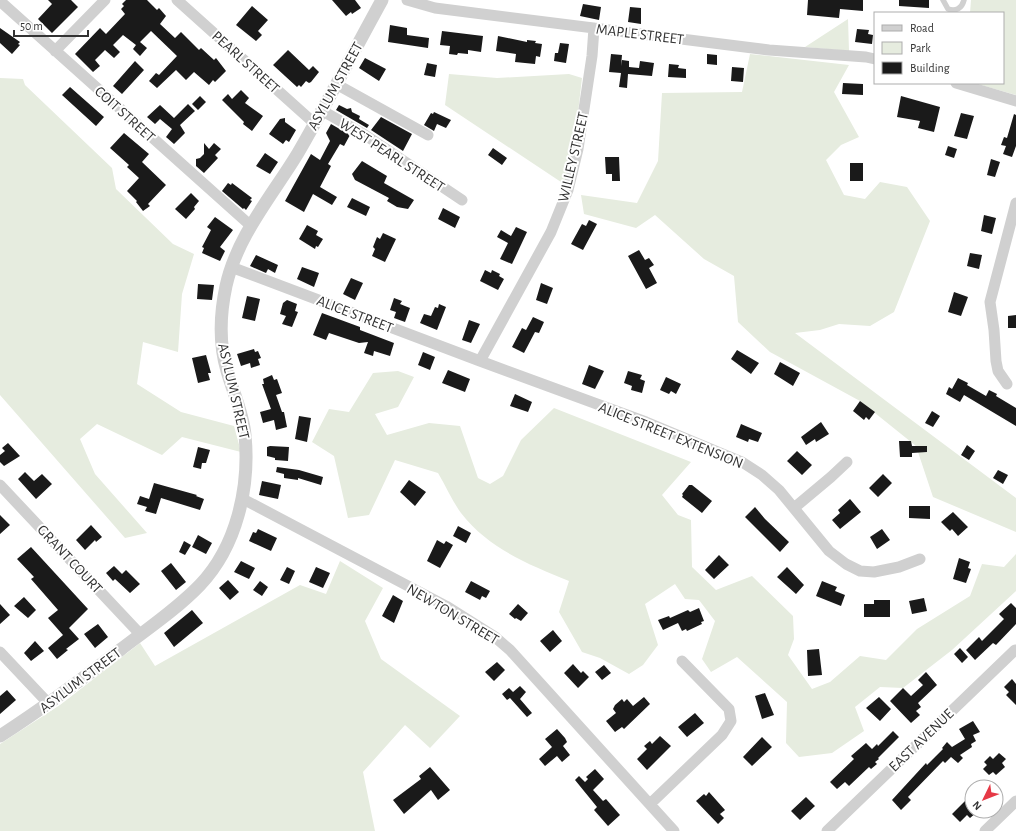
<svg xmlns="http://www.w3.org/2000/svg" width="1016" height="831" viewBox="0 0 1016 831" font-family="'Alegreya Sans',sans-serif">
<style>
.green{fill:#e6ecdf}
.building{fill:#1a1a1a}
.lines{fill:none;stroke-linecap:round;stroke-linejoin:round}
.service{stroke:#d0d0d0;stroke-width:5.5}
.minor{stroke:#d0d0d0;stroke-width:11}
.tertiary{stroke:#d0d0d0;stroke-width:13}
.labels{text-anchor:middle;stroke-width:4;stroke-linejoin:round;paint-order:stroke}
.street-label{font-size:15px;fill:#333;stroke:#fff}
</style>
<rect width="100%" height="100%" fill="#fff"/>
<!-- green -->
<path class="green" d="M971 0H1016V95L974 83H1003V13H970Z
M848 19 849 51 805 47Z
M750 54 849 65 834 92 859 137 841 145 826 160 844 195 865 199 880 182 907 187 930 221 894 312 870 326 839 324 820 330 795 333 1016 498V532L933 497 916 446 860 401 770 352 738 322 734 276 704 259 655 215 636 228 584 214 581 195 637 203 658 161 662 93 742 92Z
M449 74 497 78 569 74 582 78 575 138 567 186 445 105Z
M0 78 23 79 25 85 112 168 116 189 173 244 194 254 182 294 178 352 143 342 137 384 181 412 234 426 241 452 182 437 162 455 97 424 80 439 95 474 147 533 125 538 0 395Z
M398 371 414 377 398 407 375 414 387 435 429 423 460 426 478 478 490 484 503 476 521 440 554 408 691 462 662 495 678 515 691 520 692 567 716 590 752 576 793 616 794 639 788 655 812 689 830 682 860 656 886 660 917 629 970 596 982 564 1004 567 1016 554V591L952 650 903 688 880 687 855 707 864 731 832 753 799 757 786 743 787 702 737 657 711 672 702 659 715 621 699 600 685 599 675 584 645 604 658 645 643 665 629 674 600 658 582 652 559 612 569 581C528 564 489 549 461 513 452 501 446 486 438 473L395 460 369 515 348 518 334 456 312 442 329 409 349 412 373 373Z
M340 561 383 588 365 621 381 659 460 716 430 748 405 725 363 772 375 831H0V744L60 705 140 643 155 666 300 585 326 594Z"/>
<!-- building -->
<path class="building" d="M48 0H71L78 7 52 33 38 19 52 4Z
M126 0H147L157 10 159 8 166 16 160 24 175 38 181 32 199 50 201 48 214 60 216 58 226 71 215 82 213 80 209 85 194 72 186 80 176 70 157 88 149 81 156 73 159 75 177 56 151 31 140 42 147 48 140 56 133 49 136 45 123 35 113 45 120 52 114 58 105 50 95 60 100 66 93 72 75 54 100 28 106 34 125 14 121 9 124 6 122 4Z
M332 0H355L361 8 352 14 351 12 346 16Z
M808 0H863V11L840 9 839 18 807 15Z
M899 0H929V8L899 6Z
M583 4 601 7 599 20 580 16Z
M252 6 268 20 258 31 262 35 256 41 236 25Z
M630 7 641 8V24L628 22Z
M390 25 407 28V35L429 38 428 48 388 42Z
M0 28 20 42 18 44 20 45 12 54 0 43Z
M857 29 869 30 868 34 873 35 872 44 855 42Z
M442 31 483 36 481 52 468 50V54L458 53 457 55 449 54 450 46 440 45Z
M498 36 527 42V40L536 41 535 43 542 44 540 57 536 56 535 64 515 62 516 54 496 51Z
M560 43 569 44 566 63 554 61 555 53H558Z
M288 50 309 70 313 66 319 72 311 82 309 83 306 81 301 87 299 85 297 87 273 65Z
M611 54 622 55 621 66 622 60 629 61V67L639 68 640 61 654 63 652 76 628 74 627 88 619 87 621 73 609 72Z
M707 54 717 55V65L707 64Z
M365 58 386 69 379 81 359 68Z
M135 61 144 70 122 94 113 86Z
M427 63 437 65 435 77 424 75Z
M669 64 679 65 678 68 686 69V78L668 77Z
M732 67 744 68 743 82 731 81Z
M843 83 863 84V95L842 94Z
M70 87 104 117 96 126 62 95Z
M241 90 249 98 245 103 263 116 252 131 243 124 244 122 222 100 228 94 232 99Z
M200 96 206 102 198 110 192 104Z
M901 96 940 107 934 132 918 128 920 121 897 117Z
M188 104 195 111 180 125 185 133 174 144 166 137 172 129 160 119 155 124 147 117 160 105 174 118Z
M339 105 347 109 351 108 352 112 360 116 359 119 369 125 367 128 336 110Z
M434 112 451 120 446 128 437 124 434 131 424 125 431 113 433 114Z
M961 113 974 116 967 139 954 136Z
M1014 114 1016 115V146L1012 157 1003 154 1006 146 1001 145 1004 137 1007 138Z
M381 117 412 134 403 151 371 130Z
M285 118V122L296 130 289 142 286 140 283 144 269 134 280 119Z
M331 124 350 135 344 146 340 144 328 164 331 166 320 187 337 197 332 205 313 194 304 212 285 201 311 154 320 160 330 141 326 133Z
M124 133 149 154 142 162 166 185 148 204 150 206 143 211 136 202 137 201 127 191 139 178 127 167 129 165 110 148Z
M204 143 209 149 214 143 221 149 215 155 218 158 204 173 196 166V159L200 158 204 154Z
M948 146 957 149 954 158 945 155Z
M493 148 507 158 502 165 488 155Z
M265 153 278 162 270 174 256 166Z
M605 157H619L620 181H612V174H606Z
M991 159 1000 162 995 177 987 175Z
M362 161 387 176 384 183 414 200 408 209 397 207 387 201 389 198 355 180 352 174Z
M850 163H863V181H850Z
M228 183 231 185 232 183 252 198 250 200 252 201 246 210 244 208 243 209 222 191Z
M191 193 199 201 194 207 195 209 186 219 175 209Z
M352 198 370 207 366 216 347 207Z
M443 208 460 217 455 228 438 219Z
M984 215 996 218 992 234 981 231Z
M215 217 233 230 220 247 225 251 220 261 202 253 204 248 202 247 211 230 207 227Z
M589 220 597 224 583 250 571 244 582 224 586 226Z
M307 225 318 231 316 235 323 239 318 247 316 246 315 249 299 239Z
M516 227 527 232 512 264 500 259 508 243 497 237 501 230 511 236Z
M383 233 396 239 385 262 372 256 375 249 373 247 377 237 380 239Z
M639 250 645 260 649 258 654 265 649 268 657 283 646 289 628 256Z
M970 253 982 255 979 269 967 266Z
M256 255 278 265 275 273 268 269 266 273 250 266Z
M302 267 319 273 314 287 297 279Z
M485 270 491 273 492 270 500 274 499 276 504 279 498 290 480 281Z
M351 278 363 283 355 300 343 294Z
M541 283 553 288 547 304 536 300Z
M198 284 214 285 212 300 197 299Z
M954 292 968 297 961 316 948 312Z
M247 296 260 299 255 321 242 318Z
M394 298 402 301 400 304 410 308 405 322 394 318 396 312 390 310Z
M287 300 297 304 295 311 298 312 292 327 282 324 286 316 280 314 283 303Z
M439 304 446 307 437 330 420 323 424 314 431 316 435 307 438 308Z
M322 313 360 327V330L394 343 390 356 374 351 373 356 364 353 368 342 359 343 329 333 326 340 313 335Z
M1016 315V328H1008V316Z
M533 317 544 322 539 333 535 332 524 353 512 347 522 328 526 330Z
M469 320 480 324 471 343 462 340Z
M254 349 255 352 258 351 261 358 258 359 260 365 251 368 250 363 241 366 237 354Z
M737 350 759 363 751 374 731 359Z
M423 352 435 357 430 370 418 365Z
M206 355 211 373H208L210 380 198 383 192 358Z
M780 362 800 373 793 386 774 374Z
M589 365 604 371 595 389 582 384Z
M448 370 470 379 465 392 442 383Z
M628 371 642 375 640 379 645 381 642 393 631 390 632 386 624 383Z
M272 375 274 380 277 379 282 393 276 395 282 412H284L287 427 276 430 274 420 263 423 260 412 271 409 262 384H264L263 379Z
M666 377 681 384 676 394 671 391 669 394 660 390Z
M958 378 968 383 967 385 986 396 989 390 997 394 996 396 1016 408V426L964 395 960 402 946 394 949 387 952 389Z
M515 394 532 402 528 412 510 406Z
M860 401 875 412 869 420 866 417 864 420 853 411Z
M932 411 940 416 933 427 925 423Z
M299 416 311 418 307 442 295 439Z
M821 422 829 434 816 442 815 439 806 445 801 437Z
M741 424 762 433 758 442 749 439 748 442 736 437Z
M899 441H911L912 446H927V452L912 453V457H900Z
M8 443 20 456 4 466 0 462V455L5 451 2 448Z
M967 445 975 451 969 460 961 455Z
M270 446 289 447 288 461 275 460V458L267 456V447Z
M198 447 210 450 206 463H202L201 469 193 467Z
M797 451 812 465 802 475 787 461Z
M277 467 299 470 323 477 321 485 298 478V480L284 478V474L276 472Z
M998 470 1008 475 1003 484 993 478Z
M25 472 34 481 42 474 52 484 36 499 18 479Z
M883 474 892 483 878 497 869 488Z
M409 480 426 492 415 506 400 492Z
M262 481 281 485 278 499 259 495Z
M154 483 197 495 196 496 204 499 200 510 161 498 156 514 145 511 147 507 137 504 140 496 149 499Z
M689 485H692L712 501 702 513 682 497 683 495 682 494Z
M850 499 861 512 840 529 832 520 840 513 838 510Z
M909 506H930V519L909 518Z
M755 507 765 519 789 542 780 552 745 517Z
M953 512 968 527 958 536 952 529 950 531 941 522Z
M0 515 10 525 0 534Z
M91 525 102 537 96 542 95 540 85 550 76 540Z
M458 526 471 533 466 543 453 536Z
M258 529 277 538 271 551 249 541 253 532 256 533Z
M882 529 890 540 877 549 870 537Z
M198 535 212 543 206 554 192 547Z
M437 540 444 544 446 541 453 545 440 568 427 561Z
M184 541 191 545 185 555 179 552Z
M31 547 88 609 69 628 79 639 66 649 68 650 57 659 48 648 63 635 48 618 58 610 31 579 34 577 17 559Z
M719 555 729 565 714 579 705 570Z
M959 558 970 562 968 568 971 569 966 583 953 579Z
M241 561 255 568 249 579 234 572Z
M171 563 186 582 176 590 161 571Z
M114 566 122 574 126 570 140 584 130 593 115 579 113 581 106 573Z
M287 567 295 571 289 584 280 580Z
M316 567 330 573 323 588 309 582Z
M787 567 804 585 796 594 777 577Z
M228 580 239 592 230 600 219 588Z
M260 581 268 587 262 596 253 590Z
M471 581 490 591 486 598 482 596 480 600 465 592Z
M822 581 837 587 835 591 845 595 841 606 816 596Z
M393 595 403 601 394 623 382 616Z
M24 597 36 610 28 618 14 606Z
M924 598 927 611 912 614 909 601Z
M874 600H890V617H864V604H874Z
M1011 603 1016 608V624L996 645 993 643 975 660 966 650 979 637 982 641 1004 619 999 614Z
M0 604 10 615 0 624Z
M518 604 528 613 521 621 516 618 515 619 509 614Z
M699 608 704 621 701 622 702 624 687 631 686 629 682 631 678 623 663 630 658 620 669 616 670 618 688 610 690 612Z
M192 610 203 623 174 647 164 633Z
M98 624 108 637 95 648 84 634Z
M553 630 562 641 550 652 540 641Z
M35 641 44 651 31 661 24 653Z
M960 648 968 657 962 663 954 654Z
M819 649 822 675 808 676 807 650Z
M497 662 505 670 494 681 485 672Z
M573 664 581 673 583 671 589 677 578 688 564 673Z
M604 665 611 673 602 680 595 672Z
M926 672 937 685 918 703 921 707 916 711 920 715 911 723 890 701 903 688 911 696 923 685 918 680Z
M1012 679 1016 684V705L1006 695 1009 692 1004 687Z
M520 686 526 692 520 699 532 713 527 717 510 698 507 700 502 694 509 688 513 692Z
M7 690 16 700 0 714V696Z
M765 693 774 715 762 719 755 696Z
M644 697 650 704 624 729 622 727 615 732 606 721 616 713 613 709 615 705 622 699 624 702 627 699 633 706Z
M879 697 891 709 880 721 866 708Z
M695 713 704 723 687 737 678 727Z
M973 721 980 732 973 735 976 741 971 744 972 747 960 755 963 758 958 763 951 757 945 763 943 761 908 797 911 800 901 810 892 800 926 763 927 765 943 749 942 748 947 742 952 747 965 739 959 729Z
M557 729 565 738 567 742 563 746 570 755 562 762 557 756 545 766 539 759 552 747 545 739Z
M893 731 899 737 878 758 879 759 875 762 877 764 871 769 869 767 849 786 845 782 837 789 830 782 854 759 851 756 866 743 872 749 877 744 878 746Z
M660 736 671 746 647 770 637 759 647 749 644 746 650 741 652 744Z
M762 737 772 747 752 766 743 757Z
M999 753 1006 759 1002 763 1005 767 996 775 993 772 989 775 983 769 987 765 984 762 990 756 993 759Z
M430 767 450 790 438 800 431 790 404 814 393 800 421 779 419 776Z
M595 769 604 779 593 790 603 801 606 799 620 815 608 826 594 810 597 807 575 780 579 776 585 782 588 779 586 777Z
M709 792 725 810 720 814 724 818 718 824 696 801 704 794 706 796Z
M806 797 815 806 800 820 791 811Z
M965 801 972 811 976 813 970 818 967 815 960 822 952 814Z"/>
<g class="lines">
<!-- service -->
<path class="service" d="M943 0 948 9C956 12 962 8 964 0"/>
<!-- minor -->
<path class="minor" d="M177 0 314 123
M407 0 435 8 769 50 866 57 875 59
M0 1 251 226
M55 51 105 0
M956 83 1016 101
M336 84 428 135
M321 110 365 135 462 200
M231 267 480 361 646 422 742 462 762 475 779 490 829 551 846 564 860 571 874 572 899 567 920 559
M480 361 551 232 568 190 578 149 592 56 594 28
M1007 384 998 371 996 361 994 330 990 302 1016 203
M0 485 140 634
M243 499 446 606 495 637 510 650 674 831
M794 508 831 477 847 462
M0 652 49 704
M650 804 722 735 731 721 729 709 682 661
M827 831 1015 650 1016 651
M985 831 1016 801"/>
<!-- tertiary -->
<path class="tertiary" d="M0 736C42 709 81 680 120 650 147 629 176 610 200 585 237 546 250 487 245 435 243 413 233 392 227 371 219 344 220 314 226 286 237 236 272 196 298 153 327 103 354 51 382 0"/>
</g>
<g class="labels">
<!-- street labels -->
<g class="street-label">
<text transform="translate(640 34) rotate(7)" y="5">MAPLE STREET</text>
<text transform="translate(246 62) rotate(42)" y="5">PEARL STREET</text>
<text transform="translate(335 86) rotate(-61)" y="5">ASYLUM STREET</text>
<text transform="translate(125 114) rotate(42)" y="5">COIT STREET</text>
<text transform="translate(392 155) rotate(33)" y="5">WEST PEARL STREET</text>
<text transform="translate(573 157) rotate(-77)" y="5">WILLEY STREET</text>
<text transform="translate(355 314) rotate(21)" y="5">ALICE STREET</text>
<text transform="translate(234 391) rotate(77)" y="5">ASYLUM STREET</text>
<text transform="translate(671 435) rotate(22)" y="5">ALICE STREET EXTENSION</text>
<text transform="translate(70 559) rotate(47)" y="5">GRANT COURT</text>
<text transform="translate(453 614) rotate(31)" y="5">NEWTON STREET</text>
<text transform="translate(80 680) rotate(-37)" y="5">ASYLUM STREET</text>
<text transform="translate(921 740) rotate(-44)" y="5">EAST AVENUE</text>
</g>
</g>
<!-- legend -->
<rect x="874" y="12" width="130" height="72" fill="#ffffff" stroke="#adadad"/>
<rect x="882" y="25" width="20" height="6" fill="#d0d0d0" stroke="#adadad"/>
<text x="910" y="32" font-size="12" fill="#333333">Road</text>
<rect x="882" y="42" width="20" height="12" fill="#e6ecdf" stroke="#adadad"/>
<text x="910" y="52" font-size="12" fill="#333333">Park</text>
<rect x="882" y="62" width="20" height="12" fill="#1a1a1a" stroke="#adadad"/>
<text x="910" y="72" font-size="12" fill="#333333">Building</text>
<!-- north arrow -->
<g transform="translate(984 799) rotate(227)"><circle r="19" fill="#ffffff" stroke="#adadad"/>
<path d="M0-3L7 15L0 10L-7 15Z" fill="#e63946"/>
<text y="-6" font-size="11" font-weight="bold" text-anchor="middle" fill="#333333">N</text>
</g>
<!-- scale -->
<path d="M14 30v6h74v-6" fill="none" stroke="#333333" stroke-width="2"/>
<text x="20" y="30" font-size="12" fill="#333333" stroke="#ffffff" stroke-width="3" paint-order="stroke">50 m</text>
</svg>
